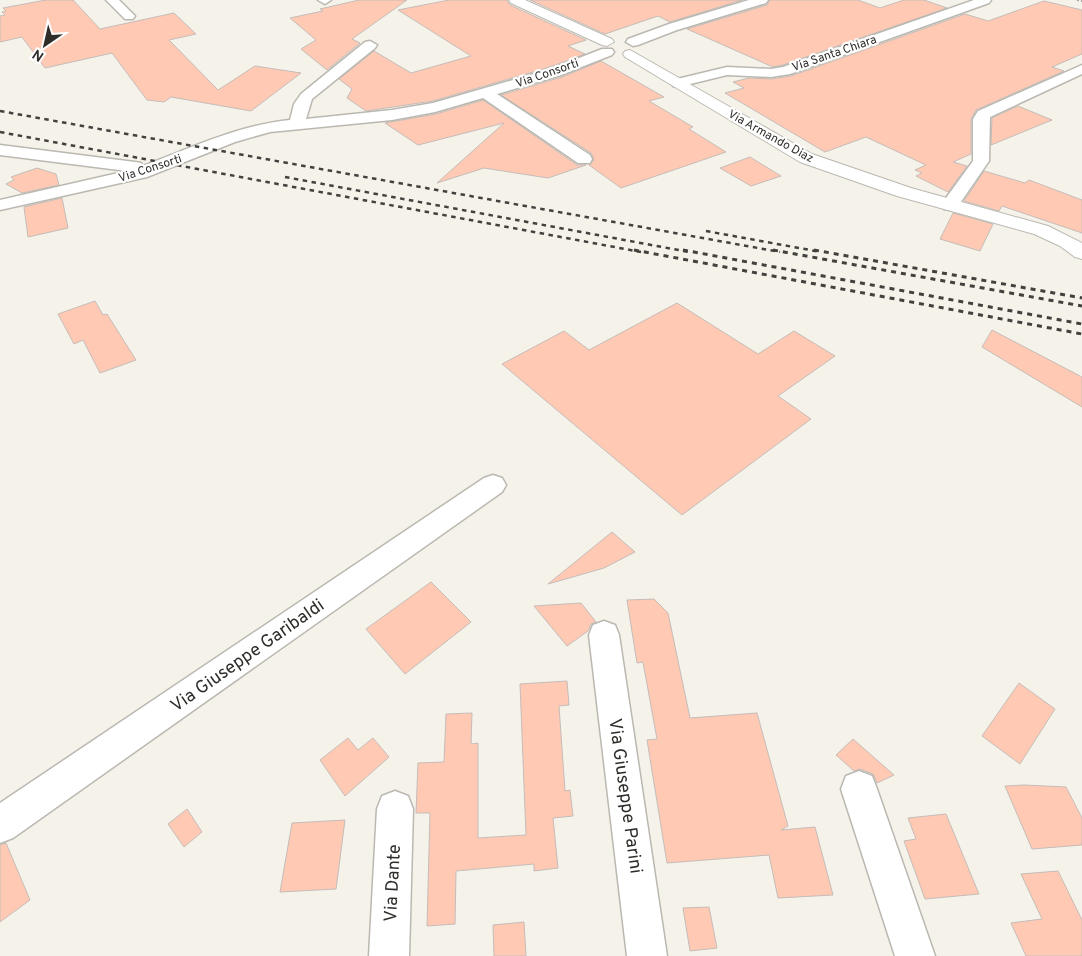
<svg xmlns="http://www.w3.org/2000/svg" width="1082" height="956" viewBox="0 0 1082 956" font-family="Overpass,sans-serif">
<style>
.building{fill:#ffc9b4;stroke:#c5bcb8}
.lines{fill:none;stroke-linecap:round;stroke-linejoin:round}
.minor-casing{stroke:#bab8b0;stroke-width:3}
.tertiary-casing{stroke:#bab8b0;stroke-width:2}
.path{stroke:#a5a39d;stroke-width:2;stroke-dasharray:2 2;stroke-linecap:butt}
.minor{fill:#fff;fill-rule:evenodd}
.tertiary{fill:#fff;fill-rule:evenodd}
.rail-far1{stroke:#42413e;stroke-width:2.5;stroke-dasharray:4.5 4.5;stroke-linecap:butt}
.rail{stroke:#42413e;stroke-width:3;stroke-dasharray:5 5;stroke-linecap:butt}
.labels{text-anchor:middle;stroke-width:4.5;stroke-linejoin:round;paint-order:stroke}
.far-street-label{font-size:12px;fill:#2e2d2a;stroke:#fff}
.near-street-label{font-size:18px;fill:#2e2d2a;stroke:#fff}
</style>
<rect width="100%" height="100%" fill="#f5f2ea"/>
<!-- building -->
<path class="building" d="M46 0H73L100 29 174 13 196 34 169 40 218 90 255 66 301 73 251 111 171 97 164 102 147 100 112 53 45 68 22 37 0 42V16L5 15 2 12 6 11 3 8Z
M359 0H407L352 39 360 43 327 70 301 49 316 40 290 18 323 11 320 9Z
M449 0H507L510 5 586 40 568 46 585 54 550 67 433 101 366 111 347 98 352 89 339 79 374 51 411 73 471 56 398 10Z
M530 0H742L670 22 658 16 605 34Z
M770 0H858L880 8 904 0H924L947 8 783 65 773 67 687 29 767 5Z
M1044 1 1082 10V54L1052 67 1064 71 976 110 971 119V154L953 162 967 166 948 192 916 176 922 173 915 170 926 165 866 137 825 152 725 93 744 88 733 82 749 78 771 79 791 76 965 14 988 21Z
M601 61 664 97 649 101 693 127 689 129 726 152 621 188 589 165 594 160 591 153 501 95 562 77Z
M483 100 577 165H586L548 178 484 168 437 183 504 123 418 145 385 123 436 114Z
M1018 106 1052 120 991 145 992 118Z
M750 157 781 176 751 186 720 168Z
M37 168 56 174 59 185 22 193 6 184 14 180 11 177Z
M984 171 1025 183 1029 180 1082 200V233L1002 206 999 211 964 201Z
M62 198 68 228 28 237 24 207Z
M953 213 993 224 980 251 940 239Z
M95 301 103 315 107 314 136 360 100 373 83 340 74 344 58 314Z
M677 303 758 354 794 331 835 356 778 396 811 419 682 515 502 364 564 331 589 350Z
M992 330 1082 377V407L982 347Z
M612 532 635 552 604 568 548 584Z
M431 582 471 622 405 674 366 629Z
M654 599 668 613 690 718 757 713 788 826 781 830 815 827 833 895 778 898 769 855 667 863 647 740 657 739 643 662 637 663 627 600Z
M581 603 596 622 591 624 588 631 567 646 534 606Z
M567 681 569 705 559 706 565 791 570 790 573 816 553 818 558 868 534 871V864L456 871 455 924 427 926 430 813H416L418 763 444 762 446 714 472 713 471 744 478 743V838L526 835 520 684Z
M1019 683 1055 709 1020 764 982 736Z
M348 738 358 750 373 738 389 757 345 796 320 760Z
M853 739 894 775 877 783 873 774 860 769 854 771 836 755Z
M1024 785 1066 787 1082 818V845L1032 849 1005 786Z
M187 809 202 832 184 847 168 824Z
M946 814 979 894 925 899 904 841 916 839 908 818Z
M345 820 336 889 280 892 292 823Z
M6 843 30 900 0 922V845Z
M1058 871 1082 920V956H1026L1011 923 1042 919 1021 874Z
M709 907 717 948 690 951 683 908Z
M524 922 526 956H494L493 925Z"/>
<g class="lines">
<defs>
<path id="minor" d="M106 0H119L135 16 133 19H125Z
M318 0H331L325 4Z
M749 0H768L766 3 677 30 638 45 633 46 626 42 628 39 669 24Z
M974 0H991L989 3 790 74 771 77 727 75 678 87 673 86 671 83 673 80 727 67 771 69 783 67Z
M370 41 377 45 375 48 312 99 306 119 392 110 433 103 551 69 602 49H612L614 52 612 55 561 75 497 94 590 155 592 159 590 163H578L483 98 435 112 392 120 270 132 235 142 147 177 0 210V200L127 171 0 155V145L135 162 141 163 143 166C191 148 239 125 290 120L294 104 301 94 365 42Z
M1082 65V74L990 117 989 161 956 209 950 210 944 209 941 205 973 161V119L978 111Z
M493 475 502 478 506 485 502 492 13 838 0 843V803L484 478Z
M604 621 615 625 619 635 667 956H627L589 635 593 625Z
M859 771 872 776 877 789 935 956H895L841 789 846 776Z
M395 791 408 796 413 809 409 956H369L377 809 382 796Z"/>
<path id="tertiary" d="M509 0H525L612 39 614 42 607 46 602 45 511 3Z
M630 50 812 154 911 188 1048 226 1082 243V259L1075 257 1060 246 1034 234 897 196 800 162 625 57 623 54 625 51Z"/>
</defs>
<!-- minor casing -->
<use href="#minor" class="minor-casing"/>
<!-- tertiary casing -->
<use href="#tertiary" class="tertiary-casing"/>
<!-- path -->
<path class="path" d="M1077 0 1082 1"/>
<!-- minor -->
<use href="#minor" class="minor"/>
<!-- tertiary -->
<use href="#tertiary" class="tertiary"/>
<!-- rail-far1 -->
<path class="rail-far1" d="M0 111 780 252
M0 132 641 252
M285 177 689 252
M706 231 821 252"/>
<!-- rail -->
<path class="rail" d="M634 250 1082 334
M683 250 1082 324
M773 250 1082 306
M814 250 1082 298"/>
</g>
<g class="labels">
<!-- far-street labels -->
<g class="far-street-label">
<text transform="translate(834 53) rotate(-19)" y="4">Via Santa Chiara</text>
<text transform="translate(547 73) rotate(-19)" y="4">Via Consorti</text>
<text transform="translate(771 136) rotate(29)" y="4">Via Armando Diaz</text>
<text transform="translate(150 168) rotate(-18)" y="4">Via Consorti</text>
</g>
<!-- near-street labels -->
<g class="near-street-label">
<text transform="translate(247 655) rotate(-35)" y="6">Via Giuseppe Garibaldi</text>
<text transform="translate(626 796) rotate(82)" y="6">Via Giuseppe Parini</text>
<text transform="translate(392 883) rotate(-87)" y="6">Via Dante</text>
</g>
</g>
<!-- north arrow -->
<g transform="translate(45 45) rotate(214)" stroke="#ffffff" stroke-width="4" paint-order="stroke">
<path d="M0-4L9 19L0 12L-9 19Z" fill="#2e2d2a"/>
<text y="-8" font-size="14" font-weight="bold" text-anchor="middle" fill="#2e2d2a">N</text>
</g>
</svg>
